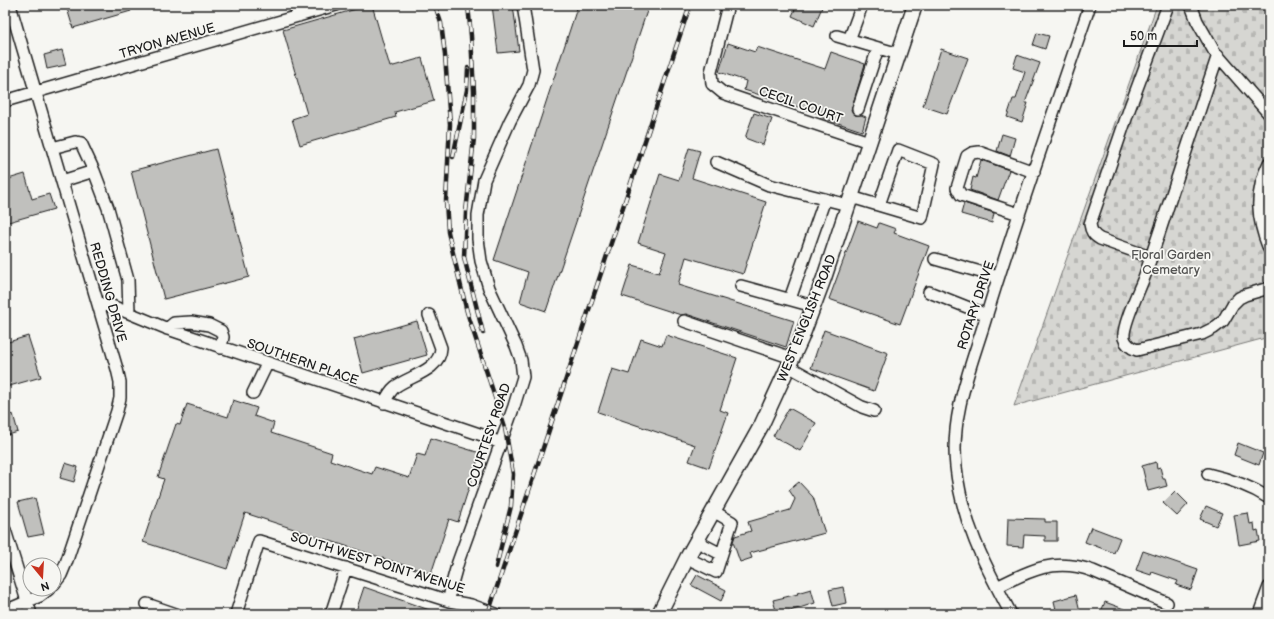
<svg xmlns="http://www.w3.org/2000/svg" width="1274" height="619" viewBox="0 0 1274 619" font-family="'Balsamiq Sans',sans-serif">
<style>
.cemetery{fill:url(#cemetery-stones);stroke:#797977}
.building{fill:#c0c0bd;stroke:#1c1c1c}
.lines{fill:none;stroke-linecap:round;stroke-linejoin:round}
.minor-casing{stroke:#1c1c1c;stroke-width:14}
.major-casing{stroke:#1c1c1c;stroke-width:17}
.minor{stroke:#f6f6f2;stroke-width:11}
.major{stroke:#f6f6f2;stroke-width:14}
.rail-casing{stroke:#1c1c1c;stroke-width:4.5}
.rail{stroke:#f6f6f2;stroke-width:3;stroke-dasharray:9;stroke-linecap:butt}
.labels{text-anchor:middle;stroke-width:3.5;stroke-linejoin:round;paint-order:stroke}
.street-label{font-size:13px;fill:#1c1c1c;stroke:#f6f6f2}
.park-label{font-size:13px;fill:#545453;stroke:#f6f6f2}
</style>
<defs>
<pattern id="cemetery-stones" width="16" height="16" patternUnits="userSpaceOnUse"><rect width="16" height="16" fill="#d6d6d2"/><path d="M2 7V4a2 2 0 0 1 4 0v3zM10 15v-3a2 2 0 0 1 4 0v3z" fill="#b7b7b4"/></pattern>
</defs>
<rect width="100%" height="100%" fill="#f6f6f2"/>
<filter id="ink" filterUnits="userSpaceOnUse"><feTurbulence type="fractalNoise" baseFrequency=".025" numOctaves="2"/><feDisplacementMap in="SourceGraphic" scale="8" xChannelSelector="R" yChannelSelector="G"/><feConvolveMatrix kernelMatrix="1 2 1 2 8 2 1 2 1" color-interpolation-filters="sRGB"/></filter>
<g filter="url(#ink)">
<!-- cemetery -->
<path class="cemetery" d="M1157 5H1269V337L1014 406Z"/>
<!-- building -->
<path class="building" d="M66 5H129L131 11 73 28Z
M370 5H372L390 67 422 58 434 101 395 112 396 117 300 145 292 119 307 114 283 30Z
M492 5H513L519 51 498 53Z
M578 5H649L546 311 520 302 528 272 494 260Z
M797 5H823L814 26 792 16Z
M1037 33 1049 36 1045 49 1033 45Z
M728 43 755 52 757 47 825 69 831 52 865 64 851 110 855 115H861L866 117 862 131 820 117 821 114 744 90 746 81 719 72Z
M941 49 968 58 947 114 923 106Z
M62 50 66 65 47 69 44 55Z
M1017 55 1040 63 1025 103H1028L1022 122 1007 117 1013 99H1016L1025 72 1013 68Z
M754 113 772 119 763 145 745 138Z
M1002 134 1015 138 1010 156 997 151Z
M689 148 700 151 692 178 766 202 743 274 686 257 678 285 794 321 786 347 686 314 681 315 622 296 632 265 659 273 666 252 638 243 660 174 679 180Z
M216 149 249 277 164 299 131 171Z
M981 160 1009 170 998 200 970 190 973 177 976 178Z
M25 174 32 199 49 194 54 209 5 223V180Z
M964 203 994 213 992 223 961 214Z
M858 221 877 228 879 223 896 229 894 233 929 246 900 324 829 299Z
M417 321 427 355 363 373 354 339Z
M824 330 888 353 874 391 811 368Z
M666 335 737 358 720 410 728 413 709 468 689 461 695 445 598 412 612 369 629 374 641 339 662 346Z
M28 336 41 377 6 387 5 382V343Z
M233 400 257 408 254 416 274 423 271 433 332 453 330 460 372 474 375 467 409 478 417 454 425 456 431 438 480 453 458 522 449 519 431 574 245 513 227 569 143 542 164 479 158 477 176 424 180 425 187 404 228 417Z
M789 408 816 423 800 451 773 436Z
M13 414 18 432 5 436V416Z
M1238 443 1263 453 1259 465 1234 455Z
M1156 462 1157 468 1160 467 1163 479H1165L1167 486 1148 491 1142 466Z
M65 463 78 467 74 482 60 478Z
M799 482 813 497 825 533 750 553 752 558 740 562 733 542 735 536 751 531 748 522 790 510 795 499 789 490Z
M1175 491 1188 504 1177 516 1163 503Z
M35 498 44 534 28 537 18 502Z
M1206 506 1222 513 1216 526 1200 519Z
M1248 513 1250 524 1254 523 1255 531 1258 530 1260 541 1239 545 1234 515Z
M1008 518 1045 519V522H1057V541H1045V536L1024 535 1023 547 1007 546Z
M1091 527 1120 538 1114 553 1085 542Z
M1143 551 1198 570 1191 590 1176 585 1178 581 1152 572 1151 575 1136 570Z
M697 575 726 590 721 601 691 585Z
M364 587 438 613V614H355Z
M843 587 846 603 833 606 829 590Z
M811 589 815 603 790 611V614H777L773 600 798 594 797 593Z
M1076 595 1080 611 1070 614H1057L1054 601Z
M1105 602 1135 613V614H1100Z"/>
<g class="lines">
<defs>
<path id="minor" d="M10 5 117 369 120 382V398L117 411 66 563 61 575 54 584
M295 5 299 16
M728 5 711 72 712 84 723 93 869 142
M1191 5 1197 21 1214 51 1269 114
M837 36 899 54
M849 40 862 5
M1218 55C1193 128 1170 202 1145 275 1140 289 1122 325 1124 338 1126 345 1131 348 1137 350L1202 334 1214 328 1223 321 1233 304 1239 298 1245 295 1269 288
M5 101 336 5
M858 109 878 48
M52 148 75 142 81 143 94 171
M716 162 769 185 848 205
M1269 163C1254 193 1257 219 1269 249
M62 181 94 171 108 208 128 280 129 313
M851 197 922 218 934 164 898 150 879 205
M1019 214 961 195 957 188 967 156 972 153 979 152 1034 172
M1150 257 1100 239C1093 235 1091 231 1090 224L1130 107 1168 5
M935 259 998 277
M741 286 813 306
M929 292 987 315
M790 299 825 199
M98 303 112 306 168 329 485 436 500 443
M684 321 792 358
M167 329 174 323 191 322 209 325 221 331 223 337 221 348
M788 366 862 407 874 411
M253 393 267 364
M384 403C387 397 390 391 395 387 409 376 440 371 441 348L429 315
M1208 474C1230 479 1250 486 1269 498
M5 530 31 614
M696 541 721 554
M687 558 716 572 732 522 713 511
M997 587C1030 570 1056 557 1093 571L1167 603
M449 601 451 587 458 562 514 406 523 377 521 360 516 346 489 288 481 261 478 239V215L484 180 510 121 529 85 533 70 523 5
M147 604 176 614
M5 611 40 596 49 589
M236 614 259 541 449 601 471 605 496 614
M331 614 346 568
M1011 614C985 565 962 523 956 467 950 413 972 365 987 314 1019 210 1055 108 1090 5
M1259 614 1269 587"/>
<path id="major" d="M659 614 687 558 761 426 801 339 824 278 915 5"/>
</defs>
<!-- minor casing -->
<use href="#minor" class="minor-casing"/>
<!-- major casing -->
<use href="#major" class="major-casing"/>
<!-- minor -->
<use href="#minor" class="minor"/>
<!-- major -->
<use href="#major" class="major"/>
<defs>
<path id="rail" d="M435 5 441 23 445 55 450 124 446 201 448 232 467 312 505 428 513 474 511 506 496 567
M468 5 471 36 474 92V138L466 212 464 257 483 333
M453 157 467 90 468 68
M488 614 690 5"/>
</defs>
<!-- rail casing -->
<use href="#rail" class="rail-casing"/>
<!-- rail -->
<use href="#rail" class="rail"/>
</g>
</g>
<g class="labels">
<!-- street labels -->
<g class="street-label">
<text transform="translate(167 40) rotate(-16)" y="5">TRYON AVENUE</text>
<text transform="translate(801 104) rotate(19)" y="5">CECIL COURT</text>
<text transform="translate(109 292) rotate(74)" y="5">REDDING DRIVE</text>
<text transform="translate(975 305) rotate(-72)" y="5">ROTARY DRIVE</text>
<text transform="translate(806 318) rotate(-68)" y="5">WEST ENGLISH ROAD</text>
<text transform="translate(303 361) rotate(19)" y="5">SOUTHERN PLACE</text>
<text transform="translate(488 435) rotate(-71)" y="5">COURTESY ROAD</text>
<text transform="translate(378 562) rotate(17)" y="5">SOUTH WEST POINT AVENUE</text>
</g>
<!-- park labels -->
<g class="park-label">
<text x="1171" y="259">Floral Garden<tspan x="1171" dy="15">Cemetary</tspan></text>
</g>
</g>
<!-- margin -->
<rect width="1274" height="619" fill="none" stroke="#f6f6f2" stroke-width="20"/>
<rect x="10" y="10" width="1254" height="599" fill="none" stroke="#1c1c1c" stroke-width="1.5" filter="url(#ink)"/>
<!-- north arrow -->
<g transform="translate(42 577) rotate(162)"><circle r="19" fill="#f6f6f2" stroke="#9f9f9c"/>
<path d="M0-3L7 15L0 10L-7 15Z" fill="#c8321e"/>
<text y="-6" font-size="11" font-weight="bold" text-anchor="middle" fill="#1c1c1c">N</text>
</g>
<!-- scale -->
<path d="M1124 40v6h73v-6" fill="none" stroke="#1c1c1c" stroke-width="2"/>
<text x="1130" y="40" font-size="12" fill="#1c1c1c" stroke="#f6f6f2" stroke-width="3" paint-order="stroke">50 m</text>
</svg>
